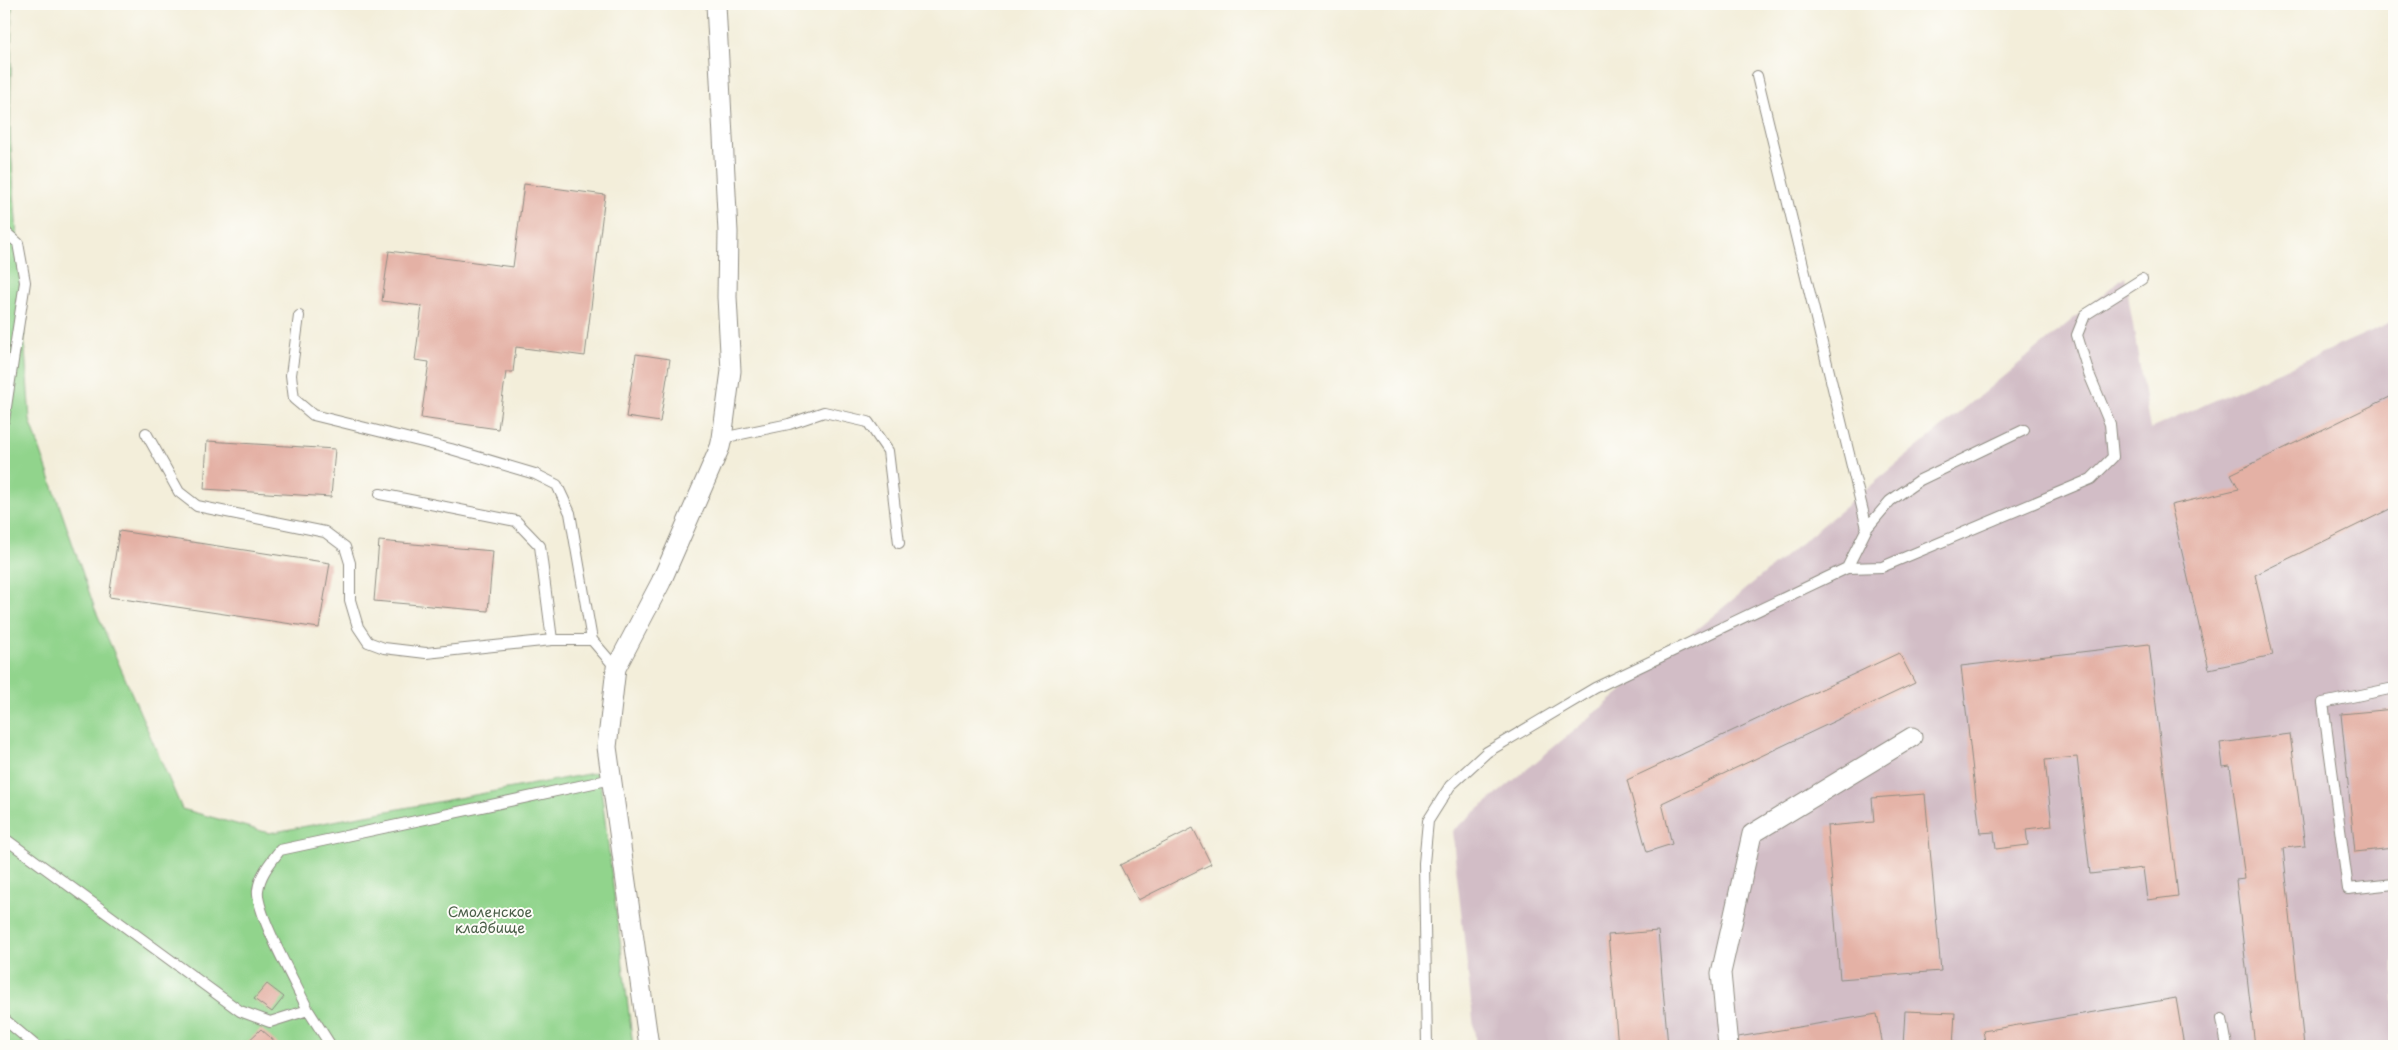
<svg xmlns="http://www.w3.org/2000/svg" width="2398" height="1050" viewBox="0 0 2398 1050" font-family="'Playpen Sans',sans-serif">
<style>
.industrial{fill:#d2bdc6}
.green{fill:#91d48c;stroke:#5e805c}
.building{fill:#e4b1a5}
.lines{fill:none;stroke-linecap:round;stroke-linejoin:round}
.lane-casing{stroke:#8f8c82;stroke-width:12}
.street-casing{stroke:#8f8c82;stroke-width:21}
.lane{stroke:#fff;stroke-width:10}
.street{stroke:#fff;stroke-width:19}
.labels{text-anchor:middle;stroke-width:4;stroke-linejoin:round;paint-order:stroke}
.park-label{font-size:14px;fill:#4a5e48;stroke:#fdfcf7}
</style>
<rect width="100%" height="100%" fill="#fdfcf7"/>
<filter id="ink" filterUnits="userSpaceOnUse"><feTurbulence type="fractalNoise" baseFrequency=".02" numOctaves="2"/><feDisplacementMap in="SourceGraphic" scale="10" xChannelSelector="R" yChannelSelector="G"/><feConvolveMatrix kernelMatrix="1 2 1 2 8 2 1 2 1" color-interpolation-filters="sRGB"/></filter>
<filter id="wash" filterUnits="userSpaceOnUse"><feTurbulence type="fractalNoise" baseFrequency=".0096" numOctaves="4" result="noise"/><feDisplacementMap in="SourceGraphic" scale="20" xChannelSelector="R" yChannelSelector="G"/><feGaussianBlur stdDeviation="1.12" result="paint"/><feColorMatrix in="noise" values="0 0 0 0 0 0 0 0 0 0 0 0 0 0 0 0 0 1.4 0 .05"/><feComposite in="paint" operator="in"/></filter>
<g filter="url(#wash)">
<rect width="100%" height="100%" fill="#f3eeda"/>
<!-- industrial -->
<path class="industrial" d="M2125 276 2150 429 2394 321V1046H1476L1452 831Z"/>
<!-- green -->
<path class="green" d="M4 4H12L10 134 30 420 95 609 182 809 269 833 599 772 633 1046H4Z"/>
<g id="blocks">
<!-- building -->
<path class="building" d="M524 184 605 195 585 356 516 347 513 372H506L498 429 421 418 429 362 415 360 422 306 382 301 389 251 513 267Z
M636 354 670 359 660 422 626 417Z
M2394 395V507L2255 575 2273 655 2209 669 2171 505 2239 489 2231 474Z
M207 441 335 449 331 497 204 489Z
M119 531 330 563 319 628 109 597Z
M379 541 493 551 488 611 374 601Z
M2149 644 2178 896 2147 900 2143 868 2090 874 2077 757 2045 760 2052 826 2026 829 2028 845 1996 849 1994 832 1980 833 1961 666Z
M1899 653 1915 683 1662 803 1672 844 1647 852 1627 780Z
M2394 709V848L2355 852 2341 714Z
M2290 734 2305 846 2283 848 2304 1046H2255L2236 880 2245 879 2230 766 2223 767 2220 743Z
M1925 794 1941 971 1840 979 1827 826 1874 822 1872 798Z
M1193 828 1211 864 1138 900 1120 865Z
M1658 931 1668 1046H1618L1608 935Z
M267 984 284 997 272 1012 254 999Z
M2176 998 2184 1046H1986L1983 1031Z
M1905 1011 1955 1013 1953 1046H1903Z
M1877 1014 1883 1046H1739L1738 1037Z
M261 1029 280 1046H243Z"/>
</g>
</g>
<g filter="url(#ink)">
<use href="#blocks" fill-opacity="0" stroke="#8f8c82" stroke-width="1"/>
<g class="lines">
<defs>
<path id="lane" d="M1757 76 1867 528 1847 568
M4 231 18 243 25 282 4 420
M299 316 291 375 294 399 313 415 451 449 535 474 557 485 570 513 592 640
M146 433 179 492 197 506 325 532 345 547 350 563V600L358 627 368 642 384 648 426 653 552 640
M722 438 789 424 824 412 868 422 888 451 899 543
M380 494 516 521 540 546 552 640H592L616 668
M1867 528 1890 501 1920 480 2024 430
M2394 688 2323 703 2348 889 2394 884
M4 838 240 1011 270 1022 308 1010 331 1046
M308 1010C297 986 255 912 258 890 260 874 271 862 280 850L612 779
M4 1019 36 1046
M2222 1019 2227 1046
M1427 1046 1424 863 1428 821 1450 786 1487 752 1595 688 1847 568 1882 567 2091 479 2113 457 2110 424 2089 374 2077 335 2085 315 2142 279"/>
<path id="street" d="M649 1046 607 747 616 668 661 582 720 447 722 438 731 371 727 297 728 232 716 4
M1728 1046 1721 973 1752 834 1912 737"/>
</defs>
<!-- lane casing -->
<use href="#lane" class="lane-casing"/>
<!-- street casing -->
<use href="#street" class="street-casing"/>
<!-- lane -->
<use href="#lane" class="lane"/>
<!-- street -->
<use href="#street" class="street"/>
</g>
</g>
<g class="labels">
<!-- park labels -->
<g class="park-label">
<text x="490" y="917">Смоленское<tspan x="490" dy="16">кладбище</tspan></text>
</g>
</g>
<!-- margin -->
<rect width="2398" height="1050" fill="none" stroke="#fdfcf7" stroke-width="20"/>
</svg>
